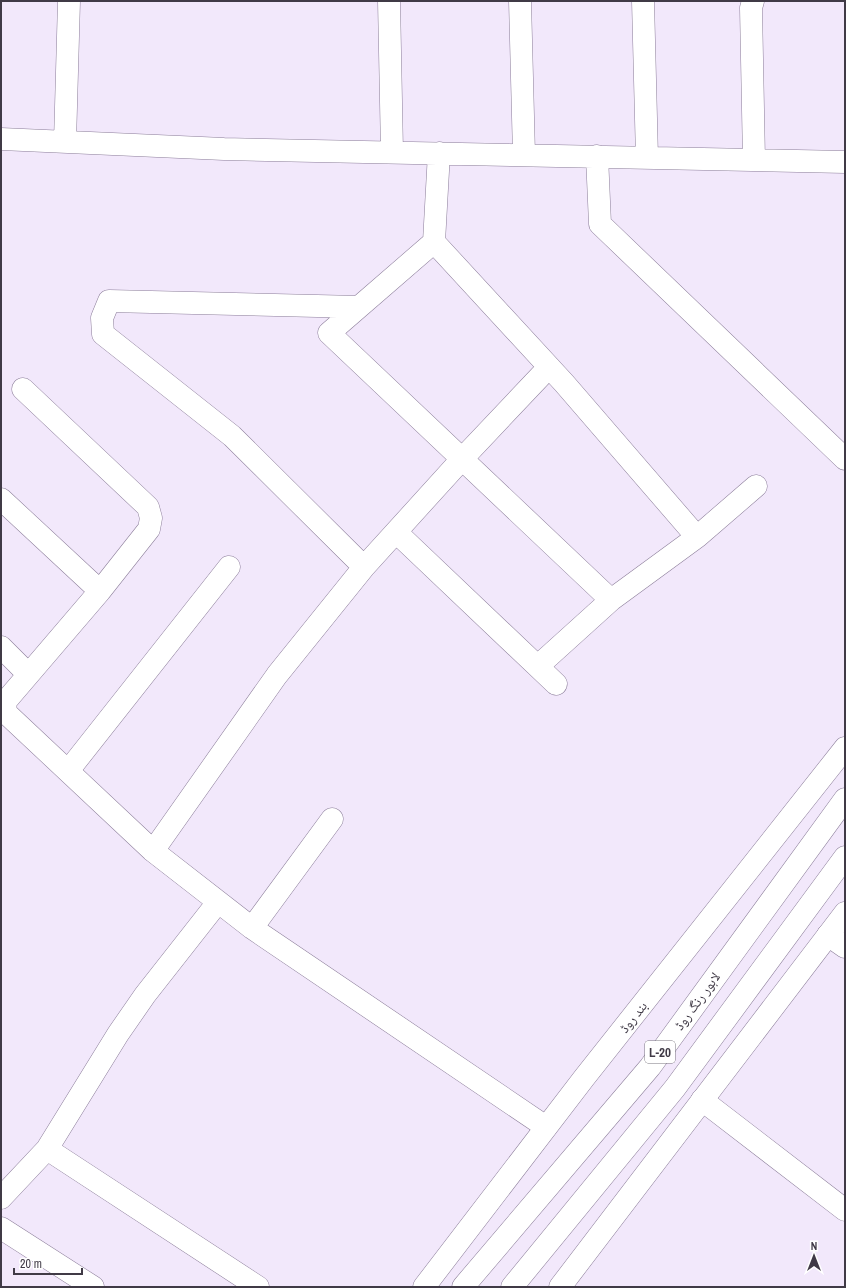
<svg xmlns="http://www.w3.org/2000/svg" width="846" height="1288" viewBox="0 0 846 1288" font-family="'Archivo Narrow','Noto Naskh Arabic',sans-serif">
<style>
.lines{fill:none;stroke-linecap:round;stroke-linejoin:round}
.minor-casing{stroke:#8c7e9a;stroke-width:23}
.secondary-casing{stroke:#8c7e9a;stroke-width:23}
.motorway-casing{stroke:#8c7e9a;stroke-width:23}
.minor{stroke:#fff;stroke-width:22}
.secondary{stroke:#fff;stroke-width:22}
.motorway{stroke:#fff;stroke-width:22}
.labels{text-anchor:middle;stroke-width:3;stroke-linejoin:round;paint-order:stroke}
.shield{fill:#fff;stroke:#79757e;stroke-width:1}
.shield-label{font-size:13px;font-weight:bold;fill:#403a46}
.street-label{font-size:14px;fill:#403a46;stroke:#fff}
</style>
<rect width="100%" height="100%" fill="#f2e8fb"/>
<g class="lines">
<defs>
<path id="minor" d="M389 1 392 152
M520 1 524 155
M643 1 647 158
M753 1 751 8 754 160
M1 139 224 149 845 162
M65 142 69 1
M597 156 600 224 845 459
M434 242 564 383 697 537 756 486
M359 307 329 333 611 600 697 537
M23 389 148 507 151 518 149 529 100 591 5 702 6 713 153 851 252 928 546 1127
M1 499 100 591
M396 532 556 684
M364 567 232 436 103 334 102 318 109 301 359 307 434 242 439 153
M1 647 28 674
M538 666 611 600
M68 771 229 567
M153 851 277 675 364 567 462 459 549 367
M252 928 332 819
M828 935 845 947
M702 1100 845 1210
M47 1149 258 1287
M1 1198 47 1149 118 1034 145 995 218 902
M1 1228 93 1287"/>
<path id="secondary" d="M424 1287 584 1078 845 748
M560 1287 845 913"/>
<path id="motorway" d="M463 1287 650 1067 845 799
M512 1287 675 1088 845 857"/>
</defs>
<!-- minor casing -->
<use href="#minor" class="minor-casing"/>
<!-- secondary casing -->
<use href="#secondary" class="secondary-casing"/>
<!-- motorway casing -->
<use href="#motorway" class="motorway-casing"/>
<!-- minor -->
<use href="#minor" class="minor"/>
<!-- secondary -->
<use href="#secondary" class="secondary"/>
<!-- motorway -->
<use href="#motorway" class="motorway"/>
</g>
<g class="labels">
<!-- shield labels -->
<rect class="shield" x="645" y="1041" width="30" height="22" rx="3"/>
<g class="shield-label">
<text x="660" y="1057">L-20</text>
</g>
<!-- street labels -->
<g class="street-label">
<text transform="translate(697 1001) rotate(-54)" y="5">لاہور رنگ روڈ</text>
<text transform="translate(633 1017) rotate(-52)" y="5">بند روڈ</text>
</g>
</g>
<!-- border -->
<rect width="846" height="1288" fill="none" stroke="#403a46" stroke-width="4"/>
<!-- north arrow -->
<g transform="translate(814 1256)" stroke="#ffffff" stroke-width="3" paint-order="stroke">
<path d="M0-3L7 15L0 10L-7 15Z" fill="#403a46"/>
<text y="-6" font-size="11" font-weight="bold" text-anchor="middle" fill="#403a46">N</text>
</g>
<!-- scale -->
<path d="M14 1268v6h68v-6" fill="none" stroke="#403a46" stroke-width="2"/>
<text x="20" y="1268" font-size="12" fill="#403a46" stroke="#ffffff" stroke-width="3" paint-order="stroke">20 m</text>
</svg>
